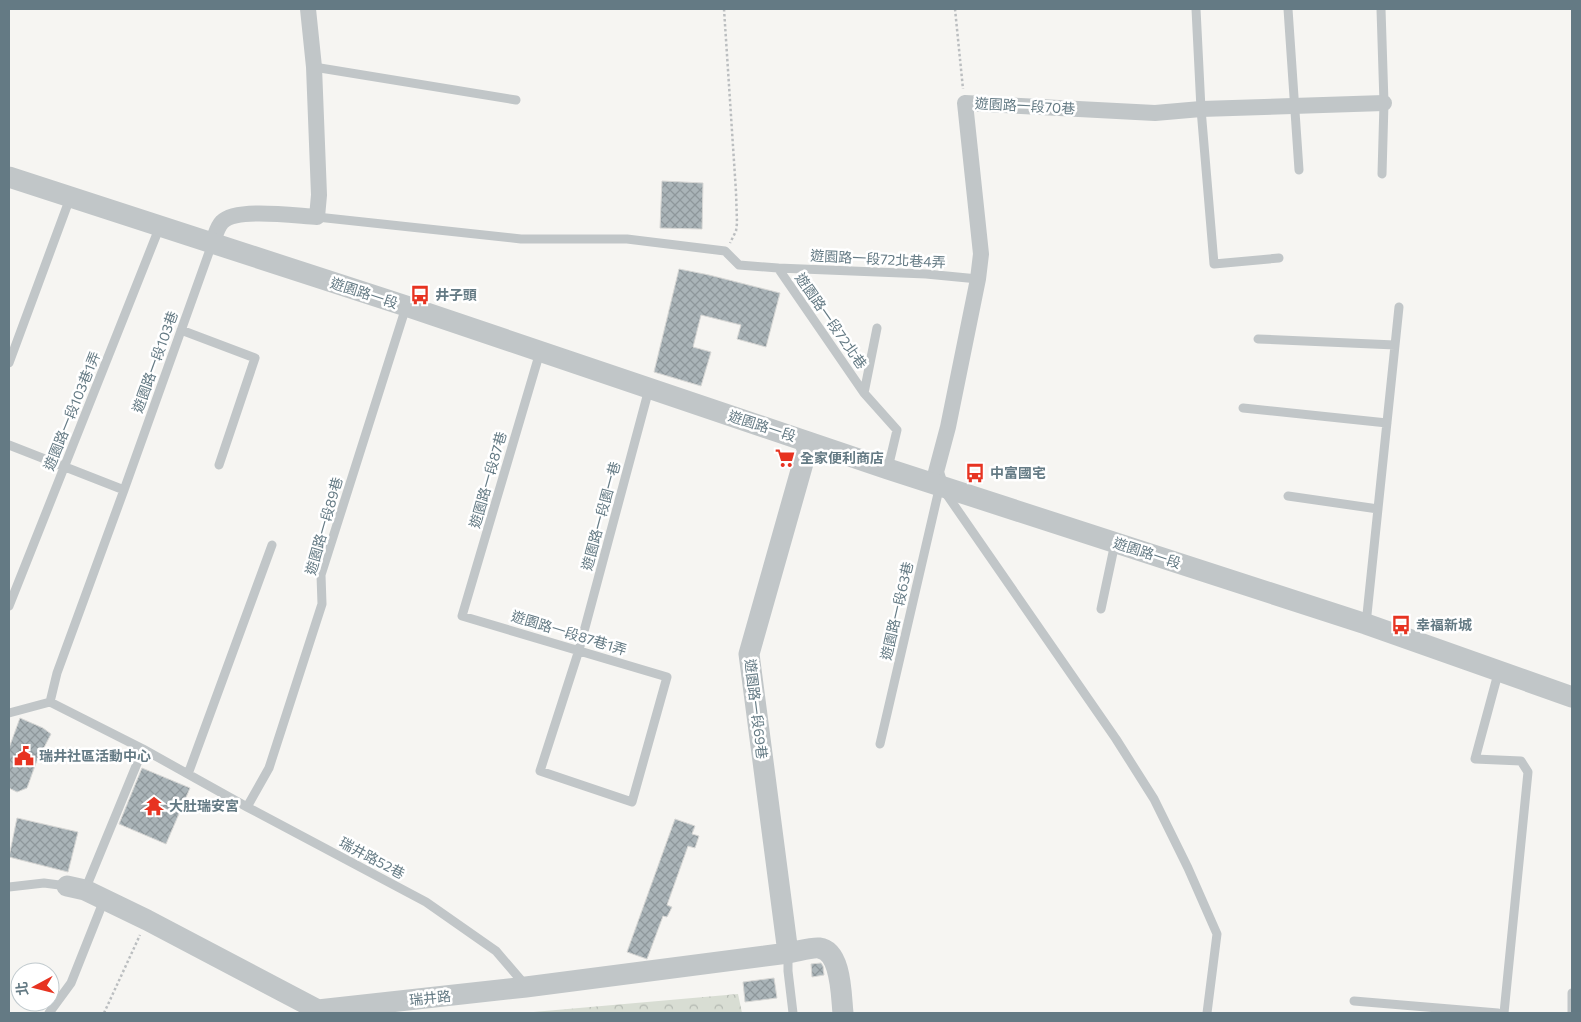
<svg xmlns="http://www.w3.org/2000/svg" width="1581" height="1022" viewBox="0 0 1581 1022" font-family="Commissioner,'Noto Sans TC',sans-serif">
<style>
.forest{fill:url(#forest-crowns)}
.building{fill:url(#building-cross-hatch);stroke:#d7d7d5}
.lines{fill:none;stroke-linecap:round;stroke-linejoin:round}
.path{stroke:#bbbec0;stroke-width:2.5;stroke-dasharray:2.5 2.5;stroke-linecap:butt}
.service{stroke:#c1c6c8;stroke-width:9}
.minor{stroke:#c1c6c8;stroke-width:16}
.tertiary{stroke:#c1c6c8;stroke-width:21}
.labels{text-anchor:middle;stroke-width:5;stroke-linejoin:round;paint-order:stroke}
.street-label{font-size:14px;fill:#647a84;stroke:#fff}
.poi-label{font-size:14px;font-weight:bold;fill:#647a84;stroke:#fff;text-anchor:start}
</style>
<defs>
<pattern id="forest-crowns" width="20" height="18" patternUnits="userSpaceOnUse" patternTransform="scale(1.25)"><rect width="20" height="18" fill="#d8ddd3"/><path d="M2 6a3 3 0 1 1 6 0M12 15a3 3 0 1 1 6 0" fill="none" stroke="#b3b8b1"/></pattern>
<pattern id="building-cross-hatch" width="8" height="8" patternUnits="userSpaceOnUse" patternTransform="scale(1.25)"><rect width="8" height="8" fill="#aab4b8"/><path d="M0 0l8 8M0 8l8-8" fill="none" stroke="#8e979b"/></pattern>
</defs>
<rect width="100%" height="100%" fill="#f6f5f2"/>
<!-- forest -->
<path class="forest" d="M738 994 742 1013H522Z"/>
<!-- building -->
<path class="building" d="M662 181 703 183 702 229 660 228Z
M679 269 709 275 780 293 766 347 737 339 741 325 701 315 693 347 711 352 701 386 654 372Z
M20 718 43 728 51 734 36 763 27 788 17 792 9 788V748Z
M142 768 190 788 166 844 119 824Z
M17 818 78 832 68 872 9 857Z
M675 819 695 826 692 834 699 836 695 848 688 846 667 905 672 907 667 917 663 916 647 959 627 952Z
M821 963 823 966 824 975 812 977 811 964Z
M774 978 777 998 745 1002 743 982Z"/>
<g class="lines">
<!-- path -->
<path class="path" d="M724 9 736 192 737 223 736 231 730 243
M955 9 963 89
M104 1013 140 935"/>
<!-- service -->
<path class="service" d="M1196 9 1201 109 1214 264 1279 258
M1288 9 1299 170
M1381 9 1384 103 1382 174
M314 67 516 100
M317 217 521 239H627L725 251 739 265 778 268 864 393 897 430 888 468
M778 268 926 274 978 279
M181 330 255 358 219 465
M1258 339 1395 345
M540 352 462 616 667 677 632 802 540 771 579 650 649 389
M9 363 70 198
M864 393 877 328
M1243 408 1387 423
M9 445 124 490
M945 492 1116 739 1154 799 1188 868 1217 934 1207 1013
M1288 496 1378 509
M9 606 160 226
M1101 609 1115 543
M1366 624 1399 307
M1499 670 1475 759 1521 761 1528 772 1504 1013
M50 702 143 749 247 807 426 902 496 951 526 986
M50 702 57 673 124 490 212 244
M9 713 50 702
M880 744 940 485
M188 774 272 545
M247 807 269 768 322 604 321 575 406 307
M9 887 44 883 67 886
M85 890 143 749
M788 953V971L793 1013
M1354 1001 1498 1013
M49 1013 71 983 104 900
M1572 1013V993"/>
<!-- minor -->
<path class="minor" d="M212 243C215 237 217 227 222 222 236 207 296 216 317 217L319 195 314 67 308 9
M940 485 936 472 948 427 978 279 981 254 965 103 1155 113 1201 109 1384 103"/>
<!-- tertiary -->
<path class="tertiary" d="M9 177 406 306 888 469 1366 624 1572 697
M67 886 85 890 147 920 318 1010 526 987 788 953C796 952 812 947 819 948 842 951 841 996 843 1013
M788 953 749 654 809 442"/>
</g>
<!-- icons -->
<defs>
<symbol id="bus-bare" viewBox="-9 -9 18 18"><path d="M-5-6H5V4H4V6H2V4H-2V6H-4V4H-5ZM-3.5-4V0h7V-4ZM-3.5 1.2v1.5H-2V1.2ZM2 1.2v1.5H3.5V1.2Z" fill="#e73321" stroke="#fff" stroke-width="2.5" paint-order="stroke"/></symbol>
<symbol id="supermarket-bare" viewBox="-9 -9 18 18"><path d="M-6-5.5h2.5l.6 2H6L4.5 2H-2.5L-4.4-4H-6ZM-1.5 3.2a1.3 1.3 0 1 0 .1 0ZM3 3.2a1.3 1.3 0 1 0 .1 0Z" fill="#e73321" stroke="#fff" stroke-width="2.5" paint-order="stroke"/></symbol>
<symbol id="civic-bare" viewBox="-9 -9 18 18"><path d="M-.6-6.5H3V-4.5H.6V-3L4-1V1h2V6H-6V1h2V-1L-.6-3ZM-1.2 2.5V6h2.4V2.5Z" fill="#e73321" stroke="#fff" stroke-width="2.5" paint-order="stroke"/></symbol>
<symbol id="temple-bare" viewBox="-9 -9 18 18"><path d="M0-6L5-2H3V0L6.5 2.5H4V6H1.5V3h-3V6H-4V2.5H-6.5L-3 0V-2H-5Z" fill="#e73321" stroke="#fff" stroke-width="2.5" paint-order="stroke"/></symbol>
</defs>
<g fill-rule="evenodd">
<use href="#bus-bare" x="406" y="281" width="28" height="28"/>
<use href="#supermarket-bare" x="771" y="444" width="28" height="28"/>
<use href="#bus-bare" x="961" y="459" width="28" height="28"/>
<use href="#bus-bare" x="1387" y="611" width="28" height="28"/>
<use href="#civic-bare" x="10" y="742" width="28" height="28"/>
<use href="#temple-bare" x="140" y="792" width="28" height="28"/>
</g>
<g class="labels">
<!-- street labels -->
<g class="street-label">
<text transform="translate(1025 106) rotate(3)" y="5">遊園路一段70巷</text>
<text transform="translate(878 259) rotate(3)" y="5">遊園路一段72北巷4弄</text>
<text transform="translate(364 293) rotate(18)" y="5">遊園路一段</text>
<text transform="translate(831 321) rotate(55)" y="5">遊園路一段72北巷</text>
<text transform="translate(155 362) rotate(-70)" y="5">遊園路一段103巷</text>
<text transform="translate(72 411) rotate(-68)" y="5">遊園路一段103巷1弄</text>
<text transform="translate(762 426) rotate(18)" y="5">遊園路一段</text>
<text transform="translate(488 480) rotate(-74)" y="5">遊園路一段87巷</text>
<text transform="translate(601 516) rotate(-75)" y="5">遊園路一段園一巷</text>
<text transform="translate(324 526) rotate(-74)" y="5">遊園路一段89巷</text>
<text transform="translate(1147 553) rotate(18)" y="5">遊園路一段</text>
<text transform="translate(897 611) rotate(-77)" y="5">遊園路一段63巷</text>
<text transform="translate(569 633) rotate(17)" y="5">遊園路一段87巷1弄</text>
<text transform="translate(756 709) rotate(83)" y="5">遊園路一段69巷</text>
<text transform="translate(372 858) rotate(28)" y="5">瑞井路52巷</text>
<text transform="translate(430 998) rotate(-6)" y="5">瑞井路</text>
</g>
<!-- poi labels -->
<g class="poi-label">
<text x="435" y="300">井子頭</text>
<text x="800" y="463">全家便利商店</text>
<text x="990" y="478">中富國宅</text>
<text x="1416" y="630">幸福新城</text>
<text x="39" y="761">瑞井社區活動中心</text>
<text x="169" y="811">大肚瑞安宮</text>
</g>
</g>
<!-- border -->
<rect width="1581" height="1022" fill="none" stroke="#647a84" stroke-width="20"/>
<!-- north arrow -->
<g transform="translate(35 987) rotate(263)"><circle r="24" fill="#ffffff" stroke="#c1cace"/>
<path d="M0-4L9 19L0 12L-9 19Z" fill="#e73321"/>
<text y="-8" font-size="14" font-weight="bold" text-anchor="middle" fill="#647a84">北</text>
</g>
</svg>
